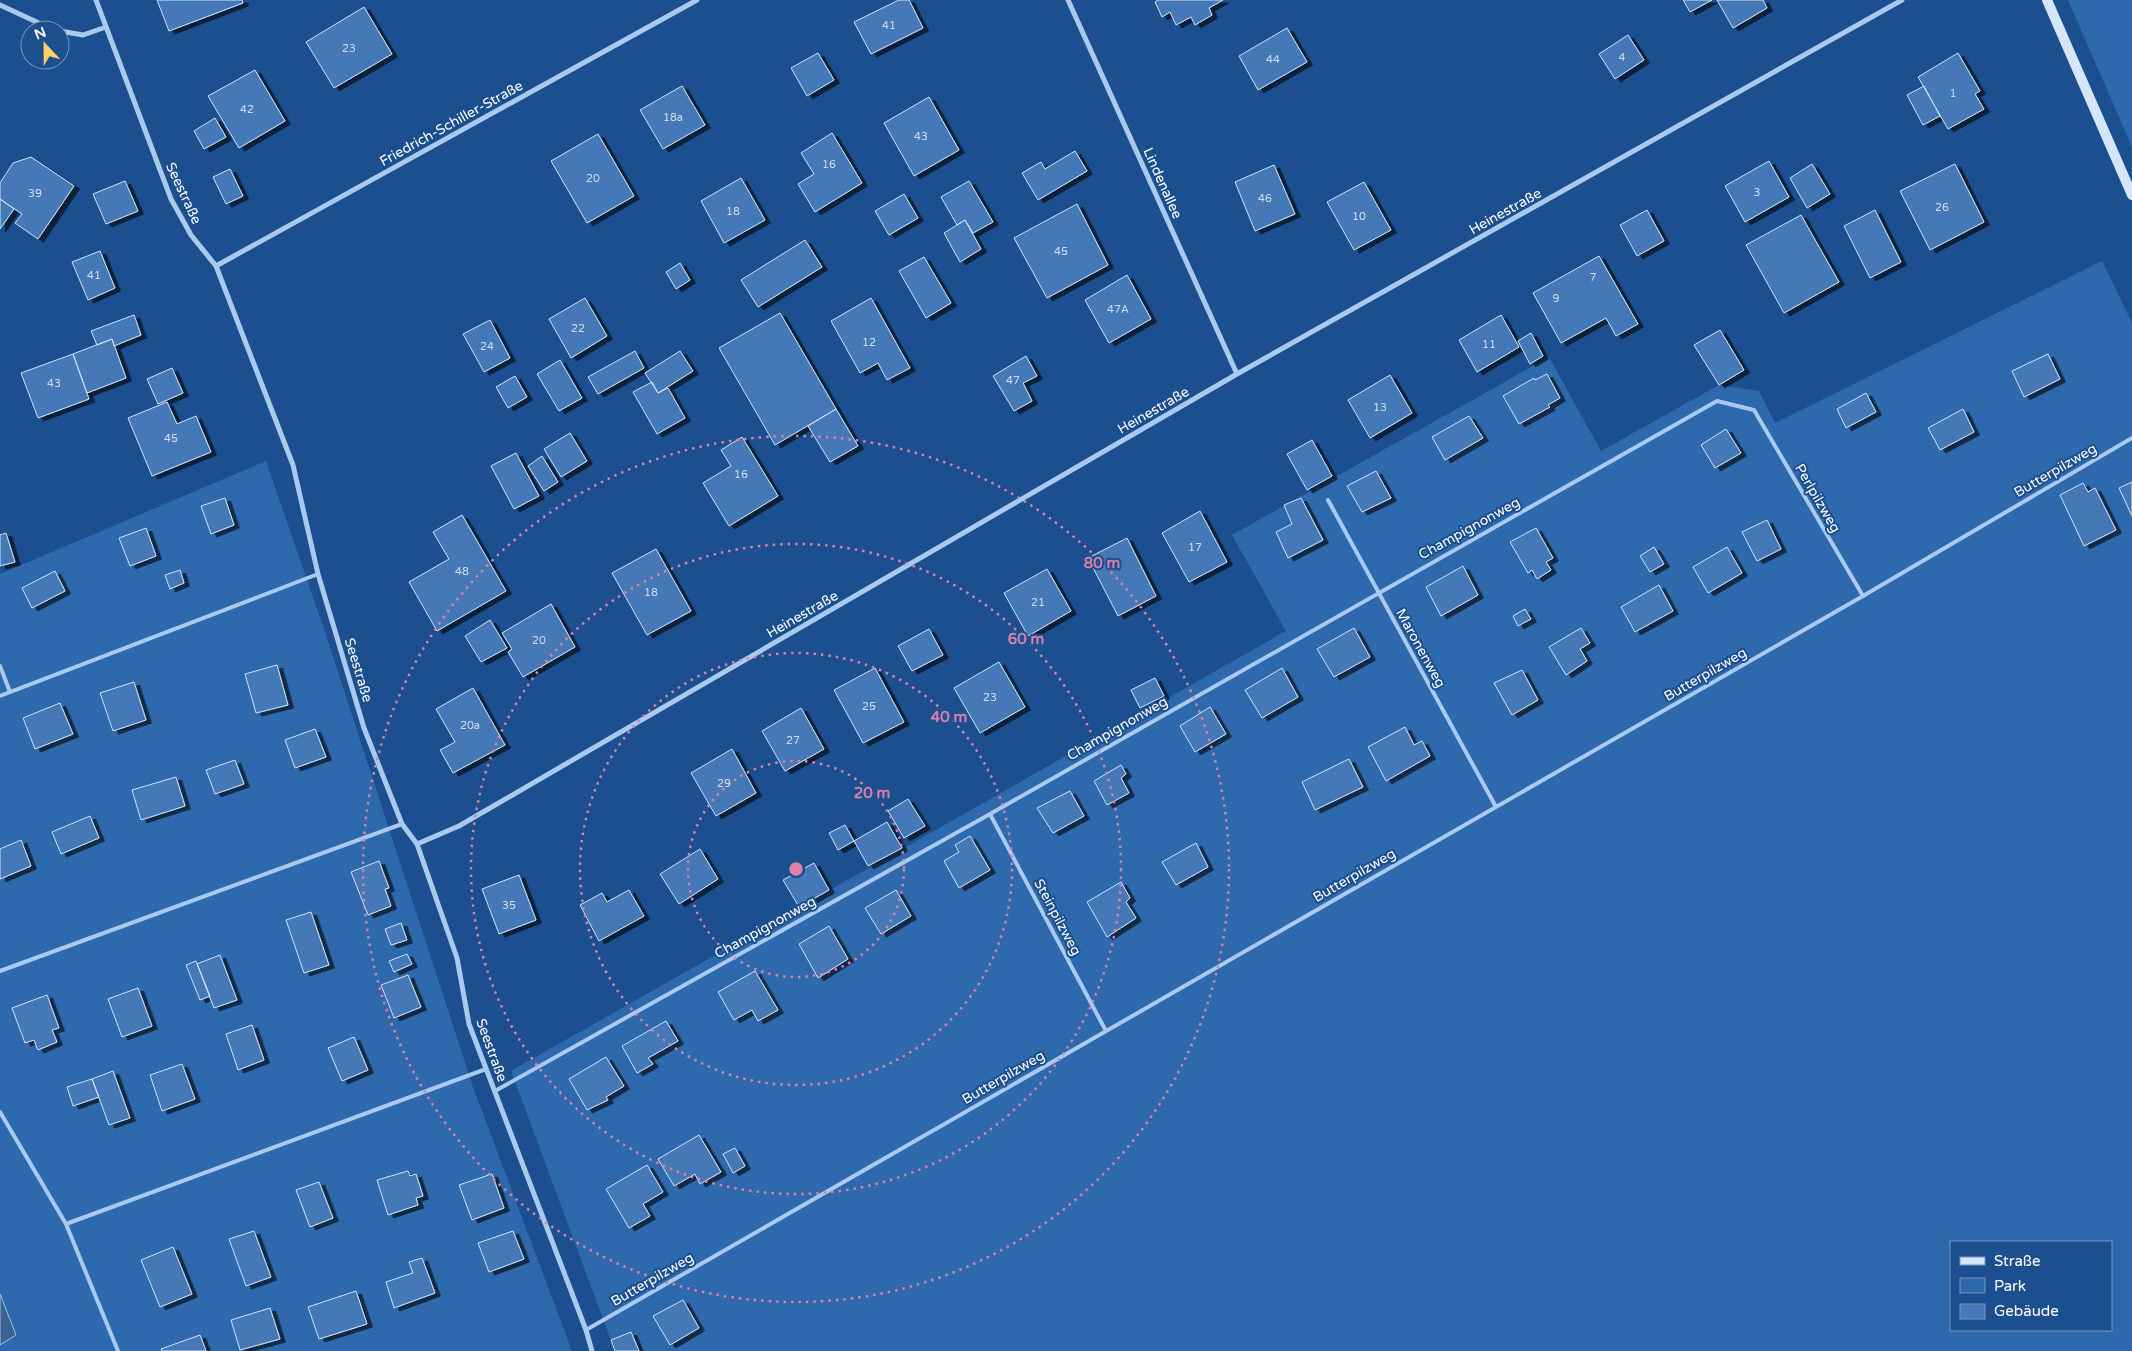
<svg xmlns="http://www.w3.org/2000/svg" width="2132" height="1351" viewBox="0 0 2132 1351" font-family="'Varela Round',sans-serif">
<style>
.green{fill:#2e69ad;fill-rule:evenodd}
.water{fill:#3c6290;stroke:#9cc4f0}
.building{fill:#4478b7;stroke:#cfe3fa;filter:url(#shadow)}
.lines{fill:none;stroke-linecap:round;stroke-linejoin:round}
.lane{stroke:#a9c9ee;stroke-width:4}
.street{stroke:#a9c9ee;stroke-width:5}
.secondary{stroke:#d6e6fa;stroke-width:10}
.ring{fill:none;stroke:#dd80a5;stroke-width:2.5;stroke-dasharray:2.5 5}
.labels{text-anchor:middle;stroke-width:4;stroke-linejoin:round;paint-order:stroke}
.number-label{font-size:11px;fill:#d0dded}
.street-label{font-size:14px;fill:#fff;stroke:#1b4f8f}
.centre{fill:#dd80a5;stroke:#1b4f8f;stroke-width:2.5}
.ring-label{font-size:15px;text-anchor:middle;font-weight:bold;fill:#dd80a5;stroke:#1b4f8f;stroke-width:4;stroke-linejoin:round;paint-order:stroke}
</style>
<defs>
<filter id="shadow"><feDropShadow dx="5.5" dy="3" stdDeviation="0" flood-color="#0009"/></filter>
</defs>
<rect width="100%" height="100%" fill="#1b4f8f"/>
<!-- green -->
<path class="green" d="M2068 0H2132V147Z
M2102 261 2132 323V1351H615L511 1071 1286 631 1232 535 1549 357 1601 451 1719 385 1759 391 1775 423ZM1951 1242H2111V1330H1951Z
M266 461 325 632 473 1087 572 1351H0V1345L16 1335 0 1294V574Z"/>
<!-- water -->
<path class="water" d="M0 1294 16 1335 0 1345Z"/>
<!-- building -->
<path class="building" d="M157 0H242L243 3 169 31Z
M899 0H909L923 28 871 54 854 22Z
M1158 0H1223L1209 8 1212 15 1195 25 1191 17 1176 25 1170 12 1162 17 1155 2Z
M1683 0H1712L1690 12Z
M1717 0H1763L1767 8 1733 28Z
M364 7 392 54 334 88 306 42Z
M1287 28 1307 62 1258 90 1239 56Z
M1628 35 1644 60 1615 79 1599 54Z
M818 53 834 80 807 96 791 68Z
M1958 53 1980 91 1975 94 1984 109 1948 129 1918 77Z
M255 70 285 121 239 148 208 96Z
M682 86 705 125 663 149 640 110Z
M1924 86 1940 116 1923 125 1907 95Z
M929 97 959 150 914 176 884 123Z
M215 118 226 137 204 149 194 131Z
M832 133 862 183 815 212 798 184 814 174 801 153Z
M598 134 634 196 587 223 551 161Z
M1075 151 1087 171 1038 200 1022 173 1041 162 1045 169Z
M31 157 74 186 38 239 15 223 22 214 0 199V183L13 163Z
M1769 161 1789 197 1745 222 1725 186Z
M1812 164 1830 194 1807 208 1790 178Z
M1955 164 1984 222 1930 250 1900 191Z
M1274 165 1295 214 1255 231 1235 182Z
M230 169 243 196 226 204 213 177Z
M741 178 765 220 724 243 701 201Z
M125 181 138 211 106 224 93 194Z
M969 181 993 222 973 233 965 220 957 225 941 197Z
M1364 182 1391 230 1354 250 1327 202Z
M904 194 918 218 889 235 875 211Z
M0 199 14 209 0 229Z
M1077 204 1108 265 1047 298 1014 238Z
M1647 210 1664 241 1637 256 1620 225Z
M1875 210 1901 262 1870 278 1844 226Z
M1801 215 1839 282 1784 313 1746 245Z
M965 220 981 249 960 262 944 233Z
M805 240 822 267 758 307 741 280Z
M100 251 115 288 88 300 72 262Z
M1599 256 1638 324 1616 336 1606 318 1561 343 1533 293Z
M924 257 951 303 926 318 899 271Z
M680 263 690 280 676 289 666 272Z
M1127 275 1151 319 1109 343 1085 300Z
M585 298 607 336 571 358 549 319Z
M871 298 910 368 887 380 878 363 860 373 831 321Z
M780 313 836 409 775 445 719 348Z
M134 315 141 335 114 346 112 339 97 345 91 331Z
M1501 315 1519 347 1477 372 1459 340Z
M490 320 510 358 484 372 463 334Z
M1720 330 1744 370 1719 385 1694 345Z
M1531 333 1543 356 1530 364 1518 341Z
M112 339 126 378 87 393 73 354Z
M635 351 644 368 598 394 588 377Z
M680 351 693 371 658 393 645 373Z
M73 354 89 399 38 418 21 373Z
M2048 354 2060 379 2024 397 2012 371Z
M1026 356 1037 376 1023 383 1032 401 1014 411 993 376Z
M560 360 582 398 559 411 537 374Z
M172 368 183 393 158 404 147 379Z
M1547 374 1560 398 1548 405 1550 407 1519 424 1503 396 1534 378 1535 380Z
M1390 375 1412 413 1370 438 1348 400Z
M515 376 527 397 508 408 496 387Z
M652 382 658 393 668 388 685 418 657 434 633 392Z
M1866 393 1876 412 1846 428 1837 409Z
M167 402 177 424 196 416 211 452 152 476 128 418Z
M836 409 858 446 830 462 808 426Z
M1963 409 1974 432 1940 450 1928 428Z
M1469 416 1483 438 1445 460 1432 437Z
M1726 429 1741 453 1715 468 1701 445Z
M570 433 587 461 561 477 544 449Z
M742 437 778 496 729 526 703 483 731 466 721 450Z
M1312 440 1332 476 1307 490 1287 454Z
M516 453 539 496 514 509 491 466Z
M542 456 558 482 544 491 528 466Z
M1376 471 1391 498 1362 512 1347 486Z
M2132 482V516L2119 488Z
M2083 483 2088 492 2095 488 2116 530 2084 546 2060 495Z
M225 498 234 525 211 534 201 506Z
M1301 498 1323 540 1288 558 1276 532 1292 524 1284 505Z
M1200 511 1227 562 1189 582 1162 533Z
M462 515 506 591 437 631 409 582 449 559 433 532Z
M1767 520 1781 549 1757 561 1742 532Z
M146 528 156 556 130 566 119 538Z
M1536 528 1553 558 1546 562 1551 570 1537 579 1532 570 1528 573 1510 542Z
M6 533 15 562 0 566V535Z
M1127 538 1156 596 1118 616 1088 558Z
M1654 547 1664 564 1650 572 1640 556Z
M1727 547 1742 573 1708 593 1693 567Z
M656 549 691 611 647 635 612 573Z
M1463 566 1478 595 1441 616 1426 587Z
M1047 569 1071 611 1028 636 1004 593Z
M180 570 184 583 170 589 165 575Z
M55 571 65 591 32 608 22 588Z
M1659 585 1673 611 1635 632 1621 607Z
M551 604 575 647 523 677 508 652 512 649 502 633Z
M1525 609 1531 619 1518 626 1513 616Z
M490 620 507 648 481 662 465 636Z
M1354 628 1370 657 1334 677 1317 649Z
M1581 628 1590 643 1580 649 1587 661 1566 675 1549 647Z
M929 629 943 655 912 671 898 646Z
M999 662 1025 707 980 733 954 688Z
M277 665 288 705 256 713 245 674Z
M875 668 904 722 863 743 834 690Z
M1282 668 1298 697 1262 718 1245 690Z
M1522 670 1538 700 1512 715 1494 683Z
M1155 678 1164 696 1140 708 1131 690Z
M134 682 146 720 113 731 100 693Z
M473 688 505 745 453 773 440 750 455 742 436 709Z
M60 703 73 734 35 749 23 718Z
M1210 707 1226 734 1195 752 1180 726Z
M801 708 824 749 785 771 762 731Z
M1405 727 1414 745 1422 741 1430 756 1386 781 1368 747Z
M315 729 326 757 295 768 285 740Z
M732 749 756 793 716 816 691 773Z
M1349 759 1363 787 1315 810 1302 782Z
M235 760 244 784 215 794 206 770Z
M1121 765 1126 774 1121 778 1129 793 1107 805 1094 781Z
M176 777 185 806 141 820 132 790Z
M1070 791 1084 816 1053 833 1037 808Z
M908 799 925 826 904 838 888 811Z
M90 816 99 838 61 854 52 832Z
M887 822 902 848 868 866 854 841Z
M845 825 854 841 838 850 829 833Z
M970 836 990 870 959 888 944 861 959 852 955 845Z
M21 840 31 866 0 879V849Z
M1196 843 1208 867 1176 885 1162 862Z
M700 849 718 879 679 904 660 874Z
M379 861 389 888 385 889 391 906 368 915 351 872Z
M814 863 829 890 799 907 783 880Z
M519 875 536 920 499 934 482 889Z
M1121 882 1130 898 1126 902 1136 918 1107 937 1087 902Z
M629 890 644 916 599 941 580 905 602 893 607 902Z
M896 890 911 916 881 934 865 908Z
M311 912 329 965 304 973 286 920Z
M401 923 407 940 391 945 385 929Z
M829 926 848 959 818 978 799 944Z
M407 954 412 964 394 972 389 961Z
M220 955 237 1000 214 1008 197 964Z
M196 961 210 996 200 1000 186 965Z
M755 971 778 1010 758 1021 752 1010 734 1020 718 992Z
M408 975 421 1007 394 1018 381 985Z
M138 988 152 1026 122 1037 108 999Z
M47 995 59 1028 52 1030 57 1042 38 1050 34 1040 25 1043 12 1008Z
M666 1021 678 1041 648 1058 653 1064 637 1073 622 1046Z
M252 1025 264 1060 238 1070 226 1034Z
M354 1037 368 1070 342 1081 328 1048Z
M606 1057 624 1086 606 1097 608 1100 587 1110 569 1079Z
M182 1064 195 1099 162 1111 150 1075Z
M113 1071 130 1118 109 1125 92 1079Z
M92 1079 99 1097 73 1106 67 1087Z
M699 1135 721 1172 700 1184 695 1174 674 1186 658 1159Z
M735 1148 745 1166 733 1173 723 1154Z
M647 1165 663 1192 643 1204 650 1216 629 1228 606 1189Z
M408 1171 410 1176 416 1174 423 1196 416 1198 418 1205 388 1215 377 1180Z
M492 1174 504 1208 472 1220 459 1185Z
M319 1182 333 1218 310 1227 296 1190Z
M254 1231 271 1277 246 1286 229 1239Z
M513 1231 524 1259 489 1272 478 1243Z
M173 1247 192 1294 160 1307 141 1260Z
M422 1258 435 1293 394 1308 386 1282 413 1273 409 1262Z
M356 1291 367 1324 319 1339 308 1307Z
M683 1300 699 1328 670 1345 653 1316Z
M270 1308 280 1339 240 1350 231 1320Z
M631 1332 639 1351H615L611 1340Z
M200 1335 206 1351H162L161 1349Z"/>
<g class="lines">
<!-- lane -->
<path class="lane" d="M1328 500 1496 807
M0 666 10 692
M0 696 318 574
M990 814 1106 1031
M0 971 402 824
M495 1091 990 814 1717 401 1754 410 1863 596
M0 1112 66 1224 118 1351
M66 1224 486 1069
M586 1330 1863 596 2132 438"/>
<!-- street -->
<path class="street" d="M96 0 171 199 191 235 216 266 293 465 318 574 364 728 402 824 417 844 457 958 469 1024 586 1330 592 1351
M1068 0 1237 374
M0 5 54 30
M60 31 83 35 106 27
M216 266 697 0
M417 844 459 826 1237 374 1902 0"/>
<!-- secondary -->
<path class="secondary" d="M2047 0 2132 195"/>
</g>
<!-- distance rings -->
<g class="ring">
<circle cx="796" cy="869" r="108"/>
<circle cx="796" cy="869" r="216"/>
<circle cx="796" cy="869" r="325"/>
<circle cx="796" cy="869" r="433"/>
</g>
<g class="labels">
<!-- number labels -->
<g class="number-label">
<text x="889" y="29">41</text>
<text x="349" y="52">23</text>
<text x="1622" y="61">4</text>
<text x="1273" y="63">44</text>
<text x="1953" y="97">1</text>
<text x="247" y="113">42</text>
<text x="673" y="121">18a</text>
<text x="921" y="140">43</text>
<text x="829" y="168">16</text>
<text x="593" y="182">20</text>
<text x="1757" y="196">3</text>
<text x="35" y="197">39</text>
<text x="1265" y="202">46</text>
<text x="1942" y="211">26</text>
<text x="733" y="215">18</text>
<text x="1359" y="220">10</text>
<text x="1061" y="255">45</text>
<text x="94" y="279">41</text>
<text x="1593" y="281">7</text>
<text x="1556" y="302">9</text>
<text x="1118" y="313">47A</text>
<text x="578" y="332">22</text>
<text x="869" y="346">12</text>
<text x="1489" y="348">11</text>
<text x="487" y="350">24</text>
<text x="1013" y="384">47</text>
<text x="54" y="387">43</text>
<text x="1380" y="411">13</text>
<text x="171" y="442">45</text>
<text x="741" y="478">16</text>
<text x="1195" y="551">17</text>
<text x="462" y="575">48</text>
<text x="651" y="596">18</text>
<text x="1038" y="606">21</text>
<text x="539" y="644">20</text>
<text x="990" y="701">23</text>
<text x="869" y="710">25</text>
<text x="470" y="729">20a</text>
<text x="793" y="744">27</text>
<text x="724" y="787">29</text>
<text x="509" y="909">35</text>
</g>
<!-- street labels -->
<g class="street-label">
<text transform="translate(451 123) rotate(-29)" y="5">Friedrich-Schiller-Straße</text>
<text transform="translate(1163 183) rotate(66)" y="5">Lindenallee</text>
<text transform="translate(184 193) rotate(65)" y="5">Seestraße</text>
<text transform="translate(1505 211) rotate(-29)" y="5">Heinestraße</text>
<text transform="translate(1153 410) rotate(-30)" y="5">Heinestraße</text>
<text transform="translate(2055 470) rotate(-30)" y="5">Butterpilzweg</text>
<text transform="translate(1818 498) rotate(60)" y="5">Perlpilzweg</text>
<text transform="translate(1469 528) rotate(-29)" y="5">Champignonweg</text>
<text transform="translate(802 614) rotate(-30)" y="5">Heinestraße</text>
<text transform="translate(1421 648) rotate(61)" y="5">Maronenweg</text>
<text transform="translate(359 670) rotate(73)" y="5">Seestraße</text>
<text transform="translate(1705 674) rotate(-30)" y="5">Butterpilzweg</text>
<text transform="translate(1117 728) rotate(-30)" y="5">Champignonweg</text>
<text transform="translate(1354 875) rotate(-30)" y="5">Butterpilzweg</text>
<text transform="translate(1058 917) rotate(62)" y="5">Steinpilzweg</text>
<text transform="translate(765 927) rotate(-29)" y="5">Champignonweg</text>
<text transform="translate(492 1050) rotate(70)" y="5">Seestraße</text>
<text transform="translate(1003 1077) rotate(-30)" y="5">Butterpilzweg</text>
<text transform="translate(652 1279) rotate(-30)" y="5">Butterpilzweg</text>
</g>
</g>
<circle cx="796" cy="869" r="8" class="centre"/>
<g class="ring-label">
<text x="1102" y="568">80 m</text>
<text x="1026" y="644">60 m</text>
<text x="949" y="722">40 m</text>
<text x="872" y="798">20 m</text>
</g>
<!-- legend -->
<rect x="1950" y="1241" width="162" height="90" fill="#1b4f8f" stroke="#7695bc"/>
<rect x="1960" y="1257" width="25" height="8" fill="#d6e6fa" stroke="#7695bc"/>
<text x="1994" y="1266" font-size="15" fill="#ffffff">Straße</text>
<rect x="1960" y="1278" width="25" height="15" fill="#2e69ad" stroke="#7695bc"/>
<text x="1994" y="1291" font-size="15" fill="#ffffff">Park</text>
<rect x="1960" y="1304" width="25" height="15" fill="#4478b7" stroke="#7695bc"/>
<text x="1994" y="1316" font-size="15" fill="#ffffff">Gebäude</text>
<!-- north arrow -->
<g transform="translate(45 45) rotate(338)"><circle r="24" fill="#1b4f8f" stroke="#7695bc"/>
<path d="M0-4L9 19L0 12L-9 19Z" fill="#ffd166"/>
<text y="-8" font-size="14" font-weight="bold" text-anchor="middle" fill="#ffffff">N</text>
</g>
</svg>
